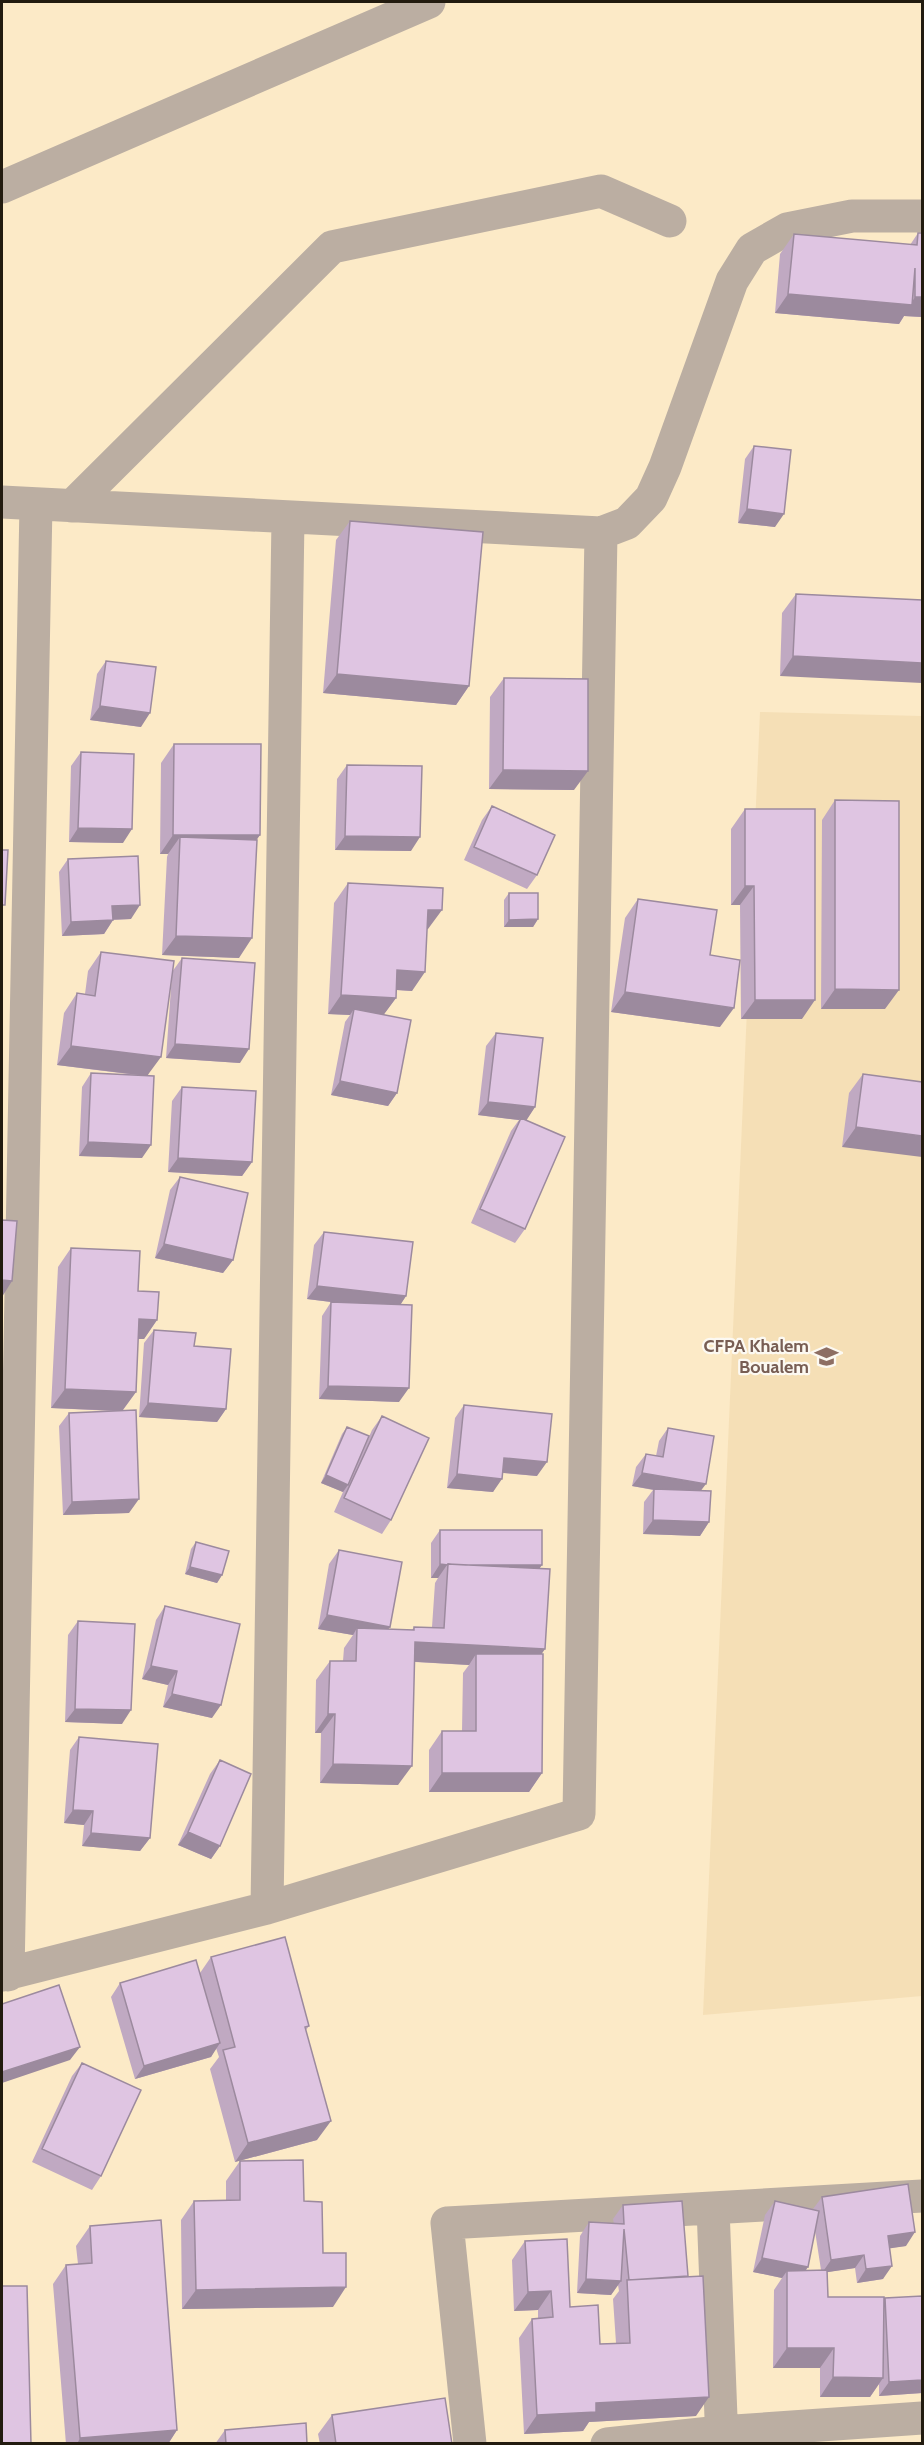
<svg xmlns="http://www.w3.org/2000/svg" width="924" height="2445" viewBox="0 0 924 2445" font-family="Cabin,sans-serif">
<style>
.built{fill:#f5dfb6}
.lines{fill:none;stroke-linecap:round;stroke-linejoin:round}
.street{stroke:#bbaea2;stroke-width:33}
.wall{fill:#c0a9c2;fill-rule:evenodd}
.shaded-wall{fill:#9c8a9e}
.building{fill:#dfc5e2;stroke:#9c8a9e;stroke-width:1.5}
.labels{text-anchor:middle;stroke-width:4.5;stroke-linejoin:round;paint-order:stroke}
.education-label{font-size:18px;font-weight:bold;fill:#785e54;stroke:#fcf9f2;text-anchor:end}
</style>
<rect width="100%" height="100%" fill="#fceac7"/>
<!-- built -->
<path class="built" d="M760 712 922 716V1996L703 2015Z"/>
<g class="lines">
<!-- street -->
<path class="street" d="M2 187 429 2
M2 502 601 533 627 523 651 498 665 467 732 281 752 249 787 229 852 216H922
M72 506 332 247 601 191 670 221
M267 1908 288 518
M2 1975 267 1908 579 1814 601 533
M8 1975 36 504
M713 2208 722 2444
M470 2444 447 2223 922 2196
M607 2444 720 2432 922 2418"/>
</g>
<!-- wall -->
<path class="wall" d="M918 233 922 317 904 316 899 324 775 313 780 254 794 234 910 245Z
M754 446 775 527 738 523 745 459Z
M350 521 469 686 456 705 323 693 336 540Z
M796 594 922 600 780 676 782 613Z
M106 661 141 727 90 720 97 674Z
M504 678 574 790 489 789 490 697Z
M174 744 260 835 256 840 239 958 162 955 167 857 168 854H160L161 763Z
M81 752 123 843 69 842 71 766Z
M347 765 411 851 335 850 337 779Z
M835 800 885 1009H821L822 820Z
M492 806 537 875 527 889 464 860 482 820Z
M745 809 802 1019H741L740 905H731V829Z
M68 859 131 919 113 920 104 934 62 936 59 872Z
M348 883 428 929H427L412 991 396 990V998L384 1014 397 1093 388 1106 331 1095 345 1022 350 1015 328 1014 334 903Z
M509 893 538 919 533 927H504V900Z
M638 899 710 955 720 1027 611 1012 625 918Z
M101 952 172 972 182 958 240 1063 166 1058 172 974 148 1075 142 1158 79 1156 82 1087 91 1073 136 1075 57 1065 64 1013 77 993 85 994 88 971Z
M496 1033 535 1107 526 1120 525 1229 515 1243 471 1223 511 1131 519 1120 478 1115 486 1046Z
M863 1074 922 1082 842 1147 849 1093Z
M182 1087 252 1162 242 1176 168 1172 172 1101Z
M180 1177 233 1260 223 1273 155 1258 170 1190Z
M324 1232 406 1296 400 1305 399 1402 319 1399 322 1316 331 1302 307 1299 314 1245Z
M71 1248 138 1291 157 1320 144 1339H138L136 1392 123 1410 129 1513 63 1515 59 1426 69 1413 113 1411 51 1408 58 1267Z
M154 1330 194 1346 226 1409 217 1422 139 1417 144 1343Z
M464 1405 537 1476 503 1473 493 1492 447 1488 455 1418Z
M382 1416 391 1520 382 1534 334 1512 343 1492 321 1483 342 1434 347 1427 364 1448 372 1430Z
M668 1428 701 1490 709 1522 700 1536 643 1534 644 1502 653 1490 632 1486 636 1467 646 1454 656 1456 659 1441Z
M440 1530 539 1569 542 1654V1773L529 1792H429V1750L442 1731H462L463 1673 469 1665 415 1662 398 1785 320 1783 321 1733H315L316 1680 330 1661H343L344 1648 353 1635 318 1629 329 1564 339 1550 390 1627 388 1629 412 1630 414 1627H432L435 1583 438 1578H431V1543Z
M196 1542 222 1575 217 1583 185 1574 191 1549Z
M165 1606 212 1718 163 1707 168 1685 142 1679 156 1620Z
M78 1621 122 1724 65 1722 68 1635Z
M79 1737 150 1838 140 1851 82 1846 84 1825 64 1823 70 1750Z
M220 1760V1846L211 1859 178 1845 210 1774Z
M211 1957 309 2026 306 2030 317 2140 235 2162 210 2069 219 2057 216 2048 211 2057 135 2079 111 1997 120 1983 200 1973Z
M82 2063 101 2176 92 2190 32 2162 72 2076Z
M240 2161 304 2201 323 2253 333 2307 182 2309 181 2220 194 2201 226 2200V2181Z
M822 2197 906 2246 890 2248 883 2279 857 2283 855 2268 827 2272 828 2297 884 2299 922 2296V2393L879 2396V2384L870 2397H820V2368H773L774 2290 782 2278 753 2272 765 2215 775 2201 813 2209ZM815 2231 821 2270 806 2271Z
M623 2205 688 2276V2277L696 2416 589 2422 583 2431 524 2434 519 2338 532 2319 538 2318V2310L514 2311 512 2260 525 2241 570 2307 600 2344 616 2343 613 2299 619 2291 618 2285 611 2295 577 2293 580 2236 589 2222 614 2224 613 2219Z
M90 2226 177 2430 168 2444H66L53 2284 66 2265 78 2264 76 2246Z
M332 2415 452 2444H320L318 2434Z
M225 2430 307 2444H215Z"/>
<!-- shaded-wall -->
<path class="shaded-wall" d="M788 294 910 305 915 297H922V317L904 316 899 324 775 313Z
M747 509 784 514 775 527 738 523Z
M793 656 922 663V683L780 676Z
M337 674 469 686 456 705 323 693Z
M100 706 150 713 141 727 90 720Z
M503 770 588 771 574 790 489 789Z
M78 828 132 829 123 843 69 842Z
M173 835H260L246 855 180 837 168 854H160Z
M345 836 420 837 411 851 335 850Z
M745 886H754L740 905H731Z
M140 905 131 919 103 920 112 906Z
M428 910H442L428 929H415Z
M538 919 533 927H504L509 920Z
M113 920 104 934 62 936 71 922Z
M176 936 252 938 239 958 162 955Z
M397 970 425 972 412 991 383 989Z
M835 989 899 990 885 1009H821Z
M625 992 734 1008 720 1027 611 1012Z
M341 995 396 998 382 1017 354 1009 350 1015 328 1014Z
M755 1000H815L802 1019H741Z
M175 1044 249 1049 240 1063 166 1058Z
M71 1046 161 1057 147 1076 57 1065Z
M340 1081 397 1093 388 1106 331 1095Z
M488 1102 535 1107 526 1121 521 1118 519 1120 478 1115Z
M856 1127 922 1136V1157L842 1147Z
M88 1142 151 1145 142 1158 79 1156Z
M178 1158 252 1162 242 1176 168 1172Z
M164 1244 233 1260 223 1273 155 1258Z
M2 1280 12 1281 2 1297Z
M317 1286 406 1296 397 1310 307 1299Z
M139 1319 157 1320 144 1339H125Z
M328 1386 409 1388 399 1402 319 1399Z
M65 1389 136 1392 122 1411 51 1408Z
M148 1403 226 1409 217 1422 139 1417Z
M504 1458 547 1462 537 1476 494 1472Z
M642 1473 706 1484 696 1497 632 1486Z
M457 1474 502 1479 493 1492 447 1488Z
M326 1475 348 1485 343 1492 321 1483Z
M139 1499 129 1513 63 1515 72 1502Z
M653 1520 709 1522 700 1536 643 1534Z
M440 1564 447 1565 438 1578H431Z
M448 1565H542L532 1579Z
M190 1567 222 1575 217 1583 185 1574Z
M327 1615 390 1627 380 1640 357 1628 353 1635 318 1629Z
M415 1642 545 1649 532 1668 476 1654 469 1665 402 1661Z
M151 1666 177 1671 168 1685 142 1679Z
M172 1694 221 1705 212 1718 163 1707Z
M75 1709 131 1710 122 1724 65 1722Z
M328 1714H335L321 1733H315Z
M333 1764 412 1766 398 1785 320 1783Z
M442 1773H542L529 1792H429Z
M73 1810 93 1811 84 1825 64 1823Z
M188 1832 220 1846 211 1859 178 1845Z
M91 1833 150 1838 140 1851 82 1846Z
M220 2043 211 2057 135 2079 144 2066Z
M80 2047 70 2060 2 2083V2072Z
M331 2121 317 2140 235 2162 248 2143Z
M915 2232 906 2246 879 2250 888 2236Z
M864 2255 855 2268 822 2273 831 2260Z
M762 2258 808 2267 798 2281 787 2271 782 2278 753 2272Z
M892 2266 883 2279 857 2283 866 2269Z
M586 2279 621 2281 611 2295 577 2293Z
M346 2287 333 2307 182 2309 196 2290Z
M551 2291 538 2310 514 2311 528 2292Z
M787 2348H834L820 2368H773Z
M833 2377 883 2378 870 2397H820Z
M922 2380V2393L879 2396 889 2382Z
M709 2397 696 2416 589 2422 583 2431 524 2434 537 2415 596 2403Z
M177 2430 168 2444H77L80 2438Z"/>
<!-- building -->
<path class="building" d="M918 233H922V297H915V268L912 305 788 294 794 234 917 245Z
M754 446 791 450 784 514 747 509Z
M350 521 483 532 469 686 337 674Z
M796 594 922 600V663L793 656Z
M106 661 156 667 150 713 100 706Z
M504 678 588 679V771L503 770Z
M174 744H261L260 835H173Z
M81 752 134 754 132 829 78 828Z
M347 765 422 766 420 837 345 836Z
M835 800 899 801V990L835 989Z
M492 806 555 835 537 875 474 847Z
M745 809H815V1000H755L754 886H745Z
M180 837 257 840 252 938 176 936Z
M2 850H8L5 905H2Z
M138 856 140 905 112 906 113 920 71 922 68 859Z
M348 883 443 888 442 910H428L425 972 397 970 396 998 341 995Z
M509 893H538V919L509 920Z
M638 899 717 910 710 955 740 960 734 1008 625 992Z
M101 952 174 961 161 1057 71 1046 77 993 95 996Z
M182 958 255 963 249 1049 175 1044Z
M354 1009 411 1020 397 1093 340 1081Z
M496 1033 543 1038 535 1107 488 1102Z
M91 1073 154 1076 151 1145 88 1142Z
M863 1074 922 1082V1136L856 1127Z
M182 1087 256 1091 252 1162 178 1158Z
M521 1118 565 1137 525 1229 480 1209Z
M180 1177 248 1193 233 1260 164 1244Z
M2 1220 17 1221 12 1281 2 1280Z
M324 1232 413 1242 406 1296 317 1286Z
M71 1248 140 1251 138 1291 159 1292 157 1320 139 1319 136 1392 65 1389Z
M331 1302 412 1305 409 1388 328 1386Z
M154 1330 196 1333 194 1346 231 1349 226 1409 148 1403Z
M464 1405 552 1414 547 1462 504 1458 502 1479 457 1474Z
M136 1410 139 1499 72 1502 69 1413Z
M382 1416 429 1438 391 1520 344 1498Z
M347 1427 369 1436 348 1485 326 1475Z
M668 1428 714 1436 706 1484 642 1473 646 1454 663 1457Z
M654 1489 711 1491 709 1522 653 1520Z
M440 1530H542V1565H466L448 1564V1565L440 1564Z
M196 1542 229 1551 222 1575 190 1567Z
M339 1550 402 1562 390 1627 327 1615Z
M448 1564 550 1569 545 1649 415 1642 412 1766 333 1764 335 1714H328L330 1661H356L357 1628 414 1630V1627L444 1628Z
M165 1606 240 1624 221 1705 172 1694 177 1671 151 1666Z
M78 1621 135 1624 131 1710 75 1709Z
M476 1654H543L542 1773H442V1731H476Z
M79 1737 158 1744 150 1838 91 1833 93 1811 73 1810Z
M220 1760 251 1774 220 1846 188 1832Z
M285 1937 309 2026 305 2027 331 2121 248 2143 223 2050 235 2047 211 1957Z
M196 1960 220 2043 144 2066 120 1983Z
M59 1985 80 2047 2 2072V2004Z
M82 2063 141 2090 101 2176 42 2149Z
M303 2160 304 2201 322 2202 323 2253H346V2287L196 2290 194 2201 240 2200V2161Z
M908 2184 915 2232 888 2236 892 2266 866 2269 864 2255 831 2260 822 2197Z
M682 2201 688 2276 629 2280 624 2229 621 2281 586 2279 589 2222 624 2224 623 2205Z
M775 2201 819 2211 808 2267 762 2258Z
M161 2220 177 2430 80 2438 66 2265 92 2263 90 2226Z
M567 2239 570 2307 598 2305 600 2344 630 2343 627 2280 703 2276 709 2397 596 2403V2412L537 2415 532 2319 553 2317 551 2291 528 2292 525 2241Z
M827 2270 828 2297H884L883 2378 833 2377 834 2348H787V2271Z
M2 2286H27L31 2444H2Z
M922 2296V2380L889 2382 885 2298Z
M445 2398 452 2444H336L332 2415Z
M306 2423 307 2444H226L225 2430Z"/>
<!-- icons -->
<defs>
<symbol id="university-bare" viewBox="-9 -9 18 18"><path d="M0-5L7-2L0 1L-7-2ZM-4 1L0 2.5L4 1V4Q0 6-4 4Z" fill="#8d6e63" stroke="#fcf9f2" stroke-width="2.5" paint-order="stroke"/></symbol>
</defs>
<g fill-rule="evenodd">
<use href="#university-bare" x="810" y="1340" width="33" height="33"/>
</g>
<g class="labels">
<!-- education labels -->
<g class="education-label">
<text x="809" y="1352">CFPA Khalem<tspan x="809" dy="21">Boualem</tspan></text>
</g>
</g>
<!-- border -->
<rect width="924" height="2445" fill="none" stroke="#221b0f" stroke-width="6"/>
</svg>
